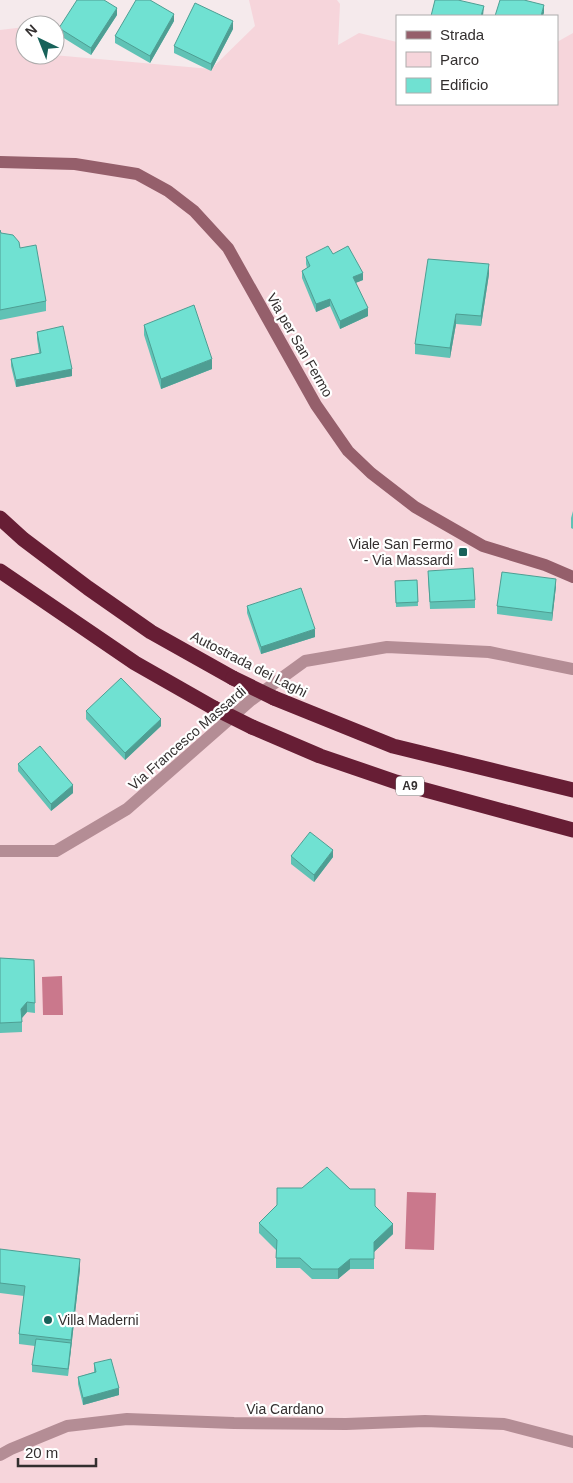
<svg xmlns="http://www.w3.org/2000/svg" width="573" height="1483" viewBox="0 0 573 1483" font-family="Helvetica,sans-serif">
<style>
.green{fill:#f6d5db}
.water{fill:#ca788c}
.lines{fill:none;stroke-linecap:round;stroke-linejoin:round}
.minor{stroke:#b48d95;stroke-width:12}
.secondary{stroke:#955f6b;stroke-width:12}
.motorway{stroke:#671e35;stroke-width:15}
.motorway-bridge{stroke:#671e35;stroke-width:15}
.wall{fill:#60c2b5}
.shaded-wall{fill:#4e9e93}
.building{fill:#70e1d2;stroke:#4e9e93}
.poi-dot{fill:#17625a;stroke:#fff;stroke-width:2}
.labels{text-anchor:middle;stroke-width:4.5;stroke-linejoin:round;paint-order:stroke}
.shield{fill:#fff;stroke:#706d6d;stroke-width:1}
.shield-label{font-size:12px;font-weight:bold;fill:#332f2f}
.street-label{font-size:14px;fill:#332f2f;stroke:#fff}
.poi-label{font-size:14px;fill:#332f2f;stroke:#fff;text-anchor:end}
</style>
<rect width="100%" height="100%" fill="#f5eaec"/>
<!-- green -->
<path class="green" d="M249 0H337L340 4 338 45 359 33 397 42V104H557V42L573 33V1483H0V30L25 27V55H53L211 69 255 26Z"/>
<!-- water -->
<path class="water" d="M62 976 63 1015H43L42 977Z
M407 1192 436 1193 434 1250 405 1249Z"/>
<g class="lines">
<!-- minor -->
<path class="minor" d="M0 851H56L127 809 250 701 305 661 387 647 489 652 573 669
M0 1455 11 1449 67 1426 127 1419 234 1423 346 1424 425 1421 504 1424 573 1442"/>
<!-- secondary -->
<path class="secondary" d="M0 162 75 164 137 174 168 191 194 211 228 248 316 405 348 451 371 473 415 507 483 546 545 565 573 577"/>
<!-- motorway -->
<path class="motorway" d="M0 518 23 539 88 588 151 632 233 678
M0 571 135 663 214 708
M274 698 393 746 573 790
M252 727 320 756 396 782 573 830"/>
<!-- motorway-bridge -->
<path class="motorway-bridge" d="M233 678 274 698
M214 708 252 727"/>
</g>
<!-- wall -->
<path class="wall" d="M117 15 91 55 59 35V28Z
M174 21 150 63 115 43V36Z
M233 29 211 71 174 53V46Z
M0 230 1 233 20 248 46 301V311L0 320Z
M333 254 363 280 355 283 368 316 340 329 330 306 316 312 302 278V271L307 268 306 264V257Z
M489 274 481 326 456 324 450 358 415 354V344Z
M144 325 212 369 161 389 144 335Z
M37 332 72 376 16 387 11 366V359L39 353 37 339Z
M573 511V529L571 528V518Z
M428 578 475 600V608L430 609Z
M417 580 418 606 396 607 395 581Z
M556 586 552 621 497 614V606Z
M247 606 315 637 261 654 247 613Z
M86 711 161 726 125 760 86 719Z
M18 764 73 793 51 811 18 771Z
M291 856 333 857 314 882 291 864Z
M0 958 34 960 35 1013 27 1012 22 1018V1032L0 1033Z
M350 1189 375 1207 393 1234 374 1252V1269H350L338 1279H312L300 1268H276V1250L259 1233V1223Z
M0 1249 80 1269 68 1376 32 1372V1365L35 1346 19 1344V1334L24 1296 0 1293Z
M94 1363 119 1395 83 1405 78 1384V1377L94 1372Z"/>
<!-- shaded-wall -->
<path class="shaded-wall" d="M544 5V13L543 16H541Z
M484 6 483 16H481Z
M117 8V15L91 55V48Z
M174 14V21L150 63V56Z
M233 21V29L211 71V64Z
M489 264V274L481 326V316Z
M363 273V280L353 284V277Z
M330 299V306L316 312V304Z
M368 308V316L340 329V321Z
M456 314V324L450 358V348Z
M212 359V369L161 389V379Z
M72 369V376L16 387V380Z
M556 579V586L552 621V613Z
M315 629V637L261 654V647Z
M161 719V726L125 760V753Z
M73 785V793L51 811V804Z
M333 850V857L314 882V875Z
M27 1002V1012L21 1019V1009Z
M393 1224V1234L374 1252V1269V1242Z
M80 1259V1269L68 1376 71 1340Z
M350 1259V1269L338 1279V1269Z
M119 1388V1395L83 1405V1398Z"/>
<!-- building -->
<path class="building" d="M77 0H104L117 8 91 48 59 28Z
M136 0H150L174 14 150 56 115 36Z
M435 0H458L484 6 481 16H431Z
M500 0H524L544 5 541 16H495Z
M195 3 233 21 211 64 174 46Z
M0 230 1 233 13 235 19 242 20 248 36 245 46 301 0 310Z
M328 246 333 254 348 246 363 273 353 277 368 308 340 321 330 299 316 304 302 271 310 266 306 257Z
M428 259 489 264 481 316 456 314 450 348 415 344Z
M194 305 212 359 161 379 144 325Z
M63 326 72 369 16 380 11 359 41 353 37 332Z
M473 568 475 600 430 602 428 571Z
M502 572 556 579 552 613 497 606Z
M417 580 418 602 396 603 395 581Z
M301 588 315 629 261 647 247 606Z
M121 678 161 719 125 753 86 711Z
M40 746 73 785 51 804 18 764Z
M310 832 333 850 314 875 291 856Z
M0 958 34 960 35 1003 27 1002 21 1009 22 1022 0 1023Z
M327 1167 350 1189H375V1206L393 1224 374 1242V1259H350L338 1269H312L300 1258H276L277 1240 259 1223 277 1205V1188H302Z
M0 1249 80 1259 71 1340 19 1334 25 1286 0 1283Z
M36 1339 71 1343 68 1369 32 1365Z
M111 1359 119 1388 83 1398 78 1377 96 1372 94 1363Z"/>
<!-- markers -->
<g class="poi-dot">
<rect x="458" y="547" width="10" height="10" rx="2.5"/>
<circle cx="48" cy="1320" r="5"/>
</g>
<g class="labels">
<!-- shield labels -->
<rect class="shield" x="396" y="776.5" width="28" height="19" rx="4"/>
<g class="shield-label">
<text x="410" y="790">A9</text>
</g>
<!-- street labels -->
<g class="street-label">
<text transform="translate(300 345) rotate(60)" y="5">Via per San Fermo</text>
<text transform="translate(249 664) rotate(27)" y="5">Autostrada dei Laghi</text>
<text transform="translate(187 738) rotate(-41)" y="5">Via Francesco Massardi</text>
<text x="285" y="1414">Via Cardano</text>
</g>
<!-- poi labels -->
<g class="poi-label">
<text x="453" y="549">Viale San Fermo<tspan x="453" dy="16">- Via Massardi</tspan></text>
<text x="58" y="1325" text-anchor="start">Villa Maderni</text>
</g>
</g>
<!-- legend -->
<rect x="396" y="15" width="162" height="90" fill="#ffffff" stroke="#adacac"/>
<rect x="406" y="31" width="25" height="8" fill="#955f6b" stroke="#adacac"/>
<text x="440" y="40" font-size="15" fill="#332f2f">Strada</text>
<rect x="406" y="52" width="25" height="15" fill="#f6d5db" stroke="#adacac"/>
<text x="440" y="65" font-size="15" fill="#332f2f">Parco</text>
<rect x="406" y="78" width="25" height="15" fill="#70e1d2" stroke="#adacac"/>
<text x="440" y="90" font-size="15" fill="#332f2f">Edificio</text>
<!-- north arrow -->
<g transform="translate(40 40) rotate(317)"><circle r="24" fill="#ffffff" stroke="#adacac"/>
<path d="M0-4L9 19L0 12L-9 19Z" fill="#17625a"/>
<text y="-8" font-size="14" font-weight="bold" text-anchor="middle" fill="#332f2f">N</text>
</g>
<!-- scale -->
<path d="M18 1458v8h78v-8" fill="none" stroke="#332f2f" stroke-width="2.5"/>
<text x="25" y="1458" font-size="15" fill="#332f2f" stroke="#ffffff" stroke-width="4" paint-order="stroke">20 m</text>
</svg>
